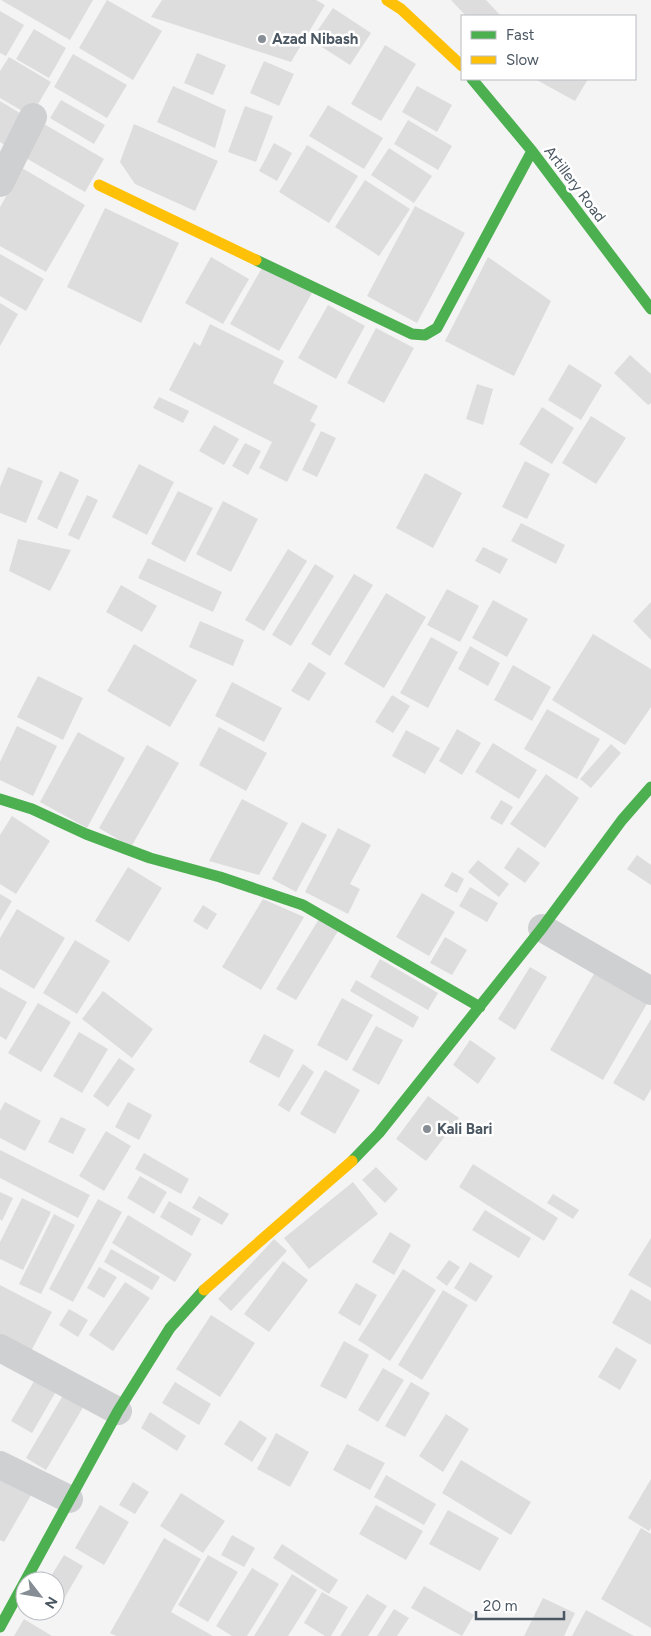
<svg xmlns="http://www.w3.org/2000/svg" width="651" height="1636" viewBox="0 0 651 1636" font-family="Figtree,sans-serif">
<style>
.building{fill:#ddddde}
.lines{fill:none;stroke-linecap:round;stroke-linejoin:round}
.street{stroke:#ced0d2;stroke-width:28}
.fast{stroke:#4caf50;stroke-width:11}
.slow{stroke:#ffc107;stroke-width:11}
.poi-dot{fill:#868d94;stroke:#fff;stroke-width:2}
.labels{text-anchor:middle;stroke-width:5;stroke-linejoin:round;paint-order:stroke}
.poi-label{font-size:15px;font-weight:bold;fill:#4a5661;stroke:#fff;text-anchor:start}
.street-label{font-size:15px;fill:#4a5661;stroke:#fff}
</style>
<rect width="100%" height="100%" fill="#f4f4f4"/>
<!-- building -->
<path class="building" d="M1 0H93L70 40Z
M107 0 162 31 133 80 79 48Z
M162 0H316L325 5 291 62 151 17Z
M451 0H486L501 16H466Z
M333 8 371 33 350 65 311 40Z
M0 11 24 25 6 56 0 53Z
M34 29 66 48 49 78 16 59Z
M385 45 416 64 381 121 351 104Z
M197 53 226 65 213 95 184 83Z
M73 54 127 85 107 118 54 87Z
M9 57 51 82 31 116 0 98V71Z
M264 61 294 74 279 106 250 93Z
M535 79H588L575 101Z
M173 86 226 110 215 148 157 122Z
M417 86 452 105 437 132 402 112Z
M61 100 105 125 94 144 50 118Z
M0 101 23 115 6 146 0 142Z
M328 105 383 138 364 169 309 136Z
M245 106 273 116 256 162 228 152Z
M408 120 452 146 438 170 394 144Z
M44 124 104 159 85 192 24 157Z
M134 124 218 161 195 211 135 184 120 162Z
M274 143 292 153 277 181 259 171Z
M307 145 358 176 329 223 279 192Z
M389 148 432 176 414 203 371 175Z
M22 168 85 205 46 272 0 246V207Z
M365 180 410 209 379 256 335 227Z
M415 206 465 233 417 323 367 296Z
M105 208 179 243 141 323 67 287Z
M0 254 44 279 26 311 0 296Z
M211 257 249 279 223 324 185 303Z
M488 257 551 301 514 376 445 341Z
M263 266 312 293 279 351 230 324Z
M0 303 18 314 0 346Z
M328 305 365 326 336 379 298 358Z
M210 324 284 361 273 383 318 406 310 421 316 424 287 482 259 468 272 442 169 390 194 342 200 346Z
M376 328 414 348 384 403 347 383Z
M630 355 651 374V403L648 405 614 373Z
M569 364 602 385 581 420 548 400Z
M477 384 493 389 483 425 466 419Z
M159 397 189 411 183 423 153 408Z
M542 407 574 428 552 464 519 444Z
M591 416 626 438 596 484 562 463Z
M214 425 239 439 224 465 199 451Z
M321 431 336 438 317 477 302 470Z
M245 443 261 451 248 475 232 466Z
M525 461 550 474 527 519 502 507Z
M139 464 174 482 147 535 112 517Z
M8 467 43 481 26 523 0 513V487Z
M60 471 79 480 57 529 37 519Z
M425 473 462 493 433 548 396 528Z
M178 491 213 508 185 562 151 544Z
M87 495 98 500 79 540 68 535Z
M223 501 258 519 231 572 196 554Z
M521 523 565 545 556 564 511 541Z
M18 539 71 550 50 591 9 571Z
M483 547 508 559 500 574 475 561Z
M288 549 307 561 264 631 245 620Z
M148 558 222 592 213 612 138 578Z
M315 564 334 576 291 646 272 635Z
M354 574 373 585 330 656 311 644Z
M121 585 157 606 142 632 106 612Z
M447 589 479 606 460 642 427 625Z
M386 593 426 617 384 688 344 664Z
M493 600 528 619 507 657 472 638Z
M651 602V640L633 621Z
M200 621 244 640 233 666 189 647Z
M593 634 651 669V707L625 745 552 700Z
M431 637 458 652 428 708 400 693Z
M134 644 197 680 170 727 107 691Z
M470 646 500 663 488 686 458 669Z
M309 662 326 673 309 701 291 691Z
M513 665 551 687 532 721 494 700Z
M38 676 83 698 63 740 17 717Z
M232 682 282 708 264 742 215 716Z
M392 695 410 706 393 733 375 722Z
M547 709 600 739 577 779 524 749Z
M17 726 57 746 33 796 0 780V762Z
M219 727 267 753 246 791 199 765Z
M457 729 481 743 462 775 439 761Z
M406 730 440 748 425 774 392 756Z
M78 732 125 758 87 828 40 802Z
M493 743 537 770 519 799 475 772Z
M611 744 621 753 591 788 580 779Z
M147 745 179 763 131 847 99 828Z
M546 774 579 798 545 848 510 824Z
M242 799 288 823 259 875 209 861Z
M501 800 513 807 502 825 490 818Z
M12 816 50 841 16 894 0 884V835Z
M302 822 327 835 296 892 272 879Z
M338 828 371 845 350 884 360 889 348 914 305 892Z
M518 847 540 863 525 883 504 868Z
M637 855 651 865V885L627 869Z
M478 860 509 884 499 897 468 872Z
M128 867 162 888 129 942 95 921Z
M452 872 464 879 457 893 444 886Z
M470 887 498 903 487 922 459 906Z
M422 893 455 912 429 956 396 937Z
M0 894 12 901 0 921Z
M263 899 304 917 261 990 222 967Z
M203 905 217 914 207 930 193 921Z
M17 909 65 938 34 989 0 969V938Z
M319 919 338 931 296 1000 276 989Z
M445 937 467 950 452 975 430 963Z
M75 940 110 961 77 1014 43 993Z
M380 959 438 993 428 1010 370 977Z
M530 967 547 977 515 1030 498 1019Z
M595 972 648 1002 603 1080 550 1050Z
M356 980 419 1017 413 1028 350 991Z
M0 987 27 1002 6 1040 0 1036Z
M103 991 153 1029 132 1058 82 1019Z
M342 998 373 1015 347 1061 317 1045Z
M38 1003 71 1022 41 1072 8 1053Z
M651 1019V1089L644 1101 613 1083Z
M376 1026 403 1040 379 1085 352 1070Z
M79 1032 108 1049 82 1093 53 1076Z
M264 1034 294 1050 279 1078 249 1062Z
M470 1040 496 1058 478 1084 453 1065Z
M119 1058 135 1069 108 1107 93 1096Z
M303 1064 314 1072 289 1112 278 1105Z
M325 1070 360 1090 335 1134 300 1114Z
M428 1096 459 1118 426 1161 396 1139Z
M5 1102 41 1121 25 1151 0 1138V1111Z
M128 1102 152 1115 139 1140 115 1127Z
M61 1117 86 1129 73 1154 48 1142Z
M106 1131 131 1146 104 1191 79 1176Z
M0 1150 90 1195 78 1218 0 1178Z
M144 1153 189 1179 181 1194 135 1169Z
M473 1164 558 1218 544 1241 459 1187Z
M376 1167 398 1189 385 1203 362 1180Z
M140 1176 167 1192 154 1214 127 1198Z
M353 1182 378 1214 309 1269 284 1238Z
M0 1192 13 1198 2 1221 0 1219Z
M553 1194 579 1210 573 1219 547 1203Z
M199 1196 229 1214 222 1225 192 1208Z
M22 1198 51 1212 23 1270 0 1259V1242Z
M98 1199 122 1212 73 1302 49 1289Z
M169 1201 201 1219 192 1236 160 1217Z
M485 1210 531 1238 519 1258 472 1230Z
M54 1214 75 1225 41 1294 19 1284Z
M128 1215 192 1254 175 1282 112 1243Z
M390 1232 411 1245 394 1275 372 1262Z
M651 1238V1288L628 1275Z
M274 1239 287 1251 231 1311 218 1299Z
M111 1249 160 1277 152 1290 104 1262Z
M449 1260 460 1267 447 1286 436 1278Z
M283 1261 308 1280 269 1332 244 1314Z
M470 1262 493 1276 476 1302 454 1288Z
M99 1267 117 1277 104 1298 87 1288Z
M403 1269 436 1290 390 1361 358 1340Z
M125 1282 150 1298 113 1351 89 1335Z
M356 1283 377 1295 360 1326 338 1313Z
M0 1285 52 1312 31 1351 0 1335Z
M631 1289 651 1301V1345L612 1323Z
M443 1290 468 1305 422 1380 398 1365Z
M69 1309 88 1320 78 1337 59 1325Z
M211 1315 255 1343 220 1397 176 1369Z
M344 1341 369 1355 346 1399 320 1386Z
M616 1347 637 1360 620 1390 598 1377Z
M383 1368 404 1380 378 1422 358 1410Z
M37 1376 58 1388 32 1433 11 1421Z
M175 1382 211 1404 199 1425 162 1403Z
M411 1382 430 1393 405 1437 385 1426Z
M65 1392 85 1404 46 1470 26 1458Z
M150 1412 186 1436 177 1451 141 1428Z
M446 1414 469 1429 443 1472 419 1456Z
M240 1420 267 1438 252 1462 224 1444Z
M276 1433 309 1452 290 1487 257 1469Z
M347 1444 385 1463 370 1490 333 1470Z
M461 1460 531 1502 511 1535 442 1493Z
M0 1472 34 1490 4 1542 0 1540Z
M386 1475 436 1504 424 1525 374 1497Z
M651 1479V1528L649 1531 628 1518Z
M133 1482 149 1492 135 1514 119 1505Z
M181 1493 225 1521 203 1553 160 1526Z
M100 1505 129 1522 104 1565 75 1548Z
M376 1505 423 1531 406 1560 359 1534Z
M448 1510 499 1538 480 1571 429 1544Z
M641 1528 651 1534V1628L601 1599Z
M232 1535 255 1548 244 1567 221 1555Z
M164 1538 201 1559 171 1612 213 1636H116L110 1633Z
M282 1544 338 1580 329 1594 273 1558Z
M64 1555 83 1566 57 1611 55 1610V1581H48Z
M208 1555 238 1572 208 1622 178 1605Z
M252 1568 279 1584 247 1636H232L216 1626Z
M292 1574 317 1590 288 1636H254Z
M424 1586 474 1615 462 1636 411 1608Z
M322 1592 348 1607 331 1636H325L304 1623Z
M367 1594 387 1606 368 1636H340Z
M543 1598 575 1613 564 1636H524Z
M394 1609 409 1618 397 1636H377Z
M586 1610 634 1636H572Z
M24 1619 52 1636H14Z"/>
<g class="lines">
<!-- street -->
<path class="street" d="M0 183 33 117
M542 928 651 991
M0 1348 118 1411
M0 1465 69 1499"/>
<!-- fast -->
<path class="fast" d="M472 79 532 151 651 309
M256 260 412 334 425 335 437 328 532 151
M0 799 32 809 86 834 150 858 220 877 303 905 480 1007
M352 1161 379 1133 542 928 622 820 651 787
M0 1627 118 1411 170 1328 204 1290"/>
<!-- slow -->
<path class="slow" d="M387 0 401 9 462 66
M99 185 256 260
M204 1290 352 1161"/>
</g>
<!-- markers -->
<g class="poi-dot">
<circle cx="262" cy="39" r="5"/>
<circle cx="427" cy="1129" r="5"/>
</g>
<g class="labels">
<!-- poi labels -->
<g class="poi-label">
<text x="272" y="44">Azad Nibash</text>
<text x="437" y="1134">Kali Bari</text>
</g>
<!-- street labels -->
<g class="street-label">
<text transform="translate(575 184) rotate(53)" y="5">Artillery Road</text>
</g>
</g>
<!-- legend -->
<rect x="461" y="15" width="175" height="65" fill="#ffffff" stroke="#b7bbc0"/>
<rect x="471" y="31" width="25" height="8" fill="#4caf50" stroke="#b7bbc0"/>
<text x="506" y="40" font-size="15" fill="#4a5661">Fast</text>
<rect x="471" y="56" width="25" height="8" fill="#ffc107" stroke="#b7bbc0"/>
<text x="506" y="65" font-size="15" fill="#4a5661">Slow</text>
<!-- north arrow -->
<g transform="translate(40 1596) rotate(121)"><circle r="24" fill="#ffffff" stroke="#b7bbc0"/>
<path d="M0-4L9 19L0 12L-9 19Z" fill="#868d94"/>
<text y="-8" font-size="14" font-weight="bold" text-anchor="middle" fill="#4a5661">N</text>
</g>
<!-- scale -->
<path d="M476 1611v8h88v-8" fill="none" stroke="#4a5661" stroke-width="2.5"/>
<text x="483" y="1611" font-size="15" fill="#4a5661" stroke="#ffffff" stroke-width="4" paint-order="stroke">20 m</text>
</svg>
